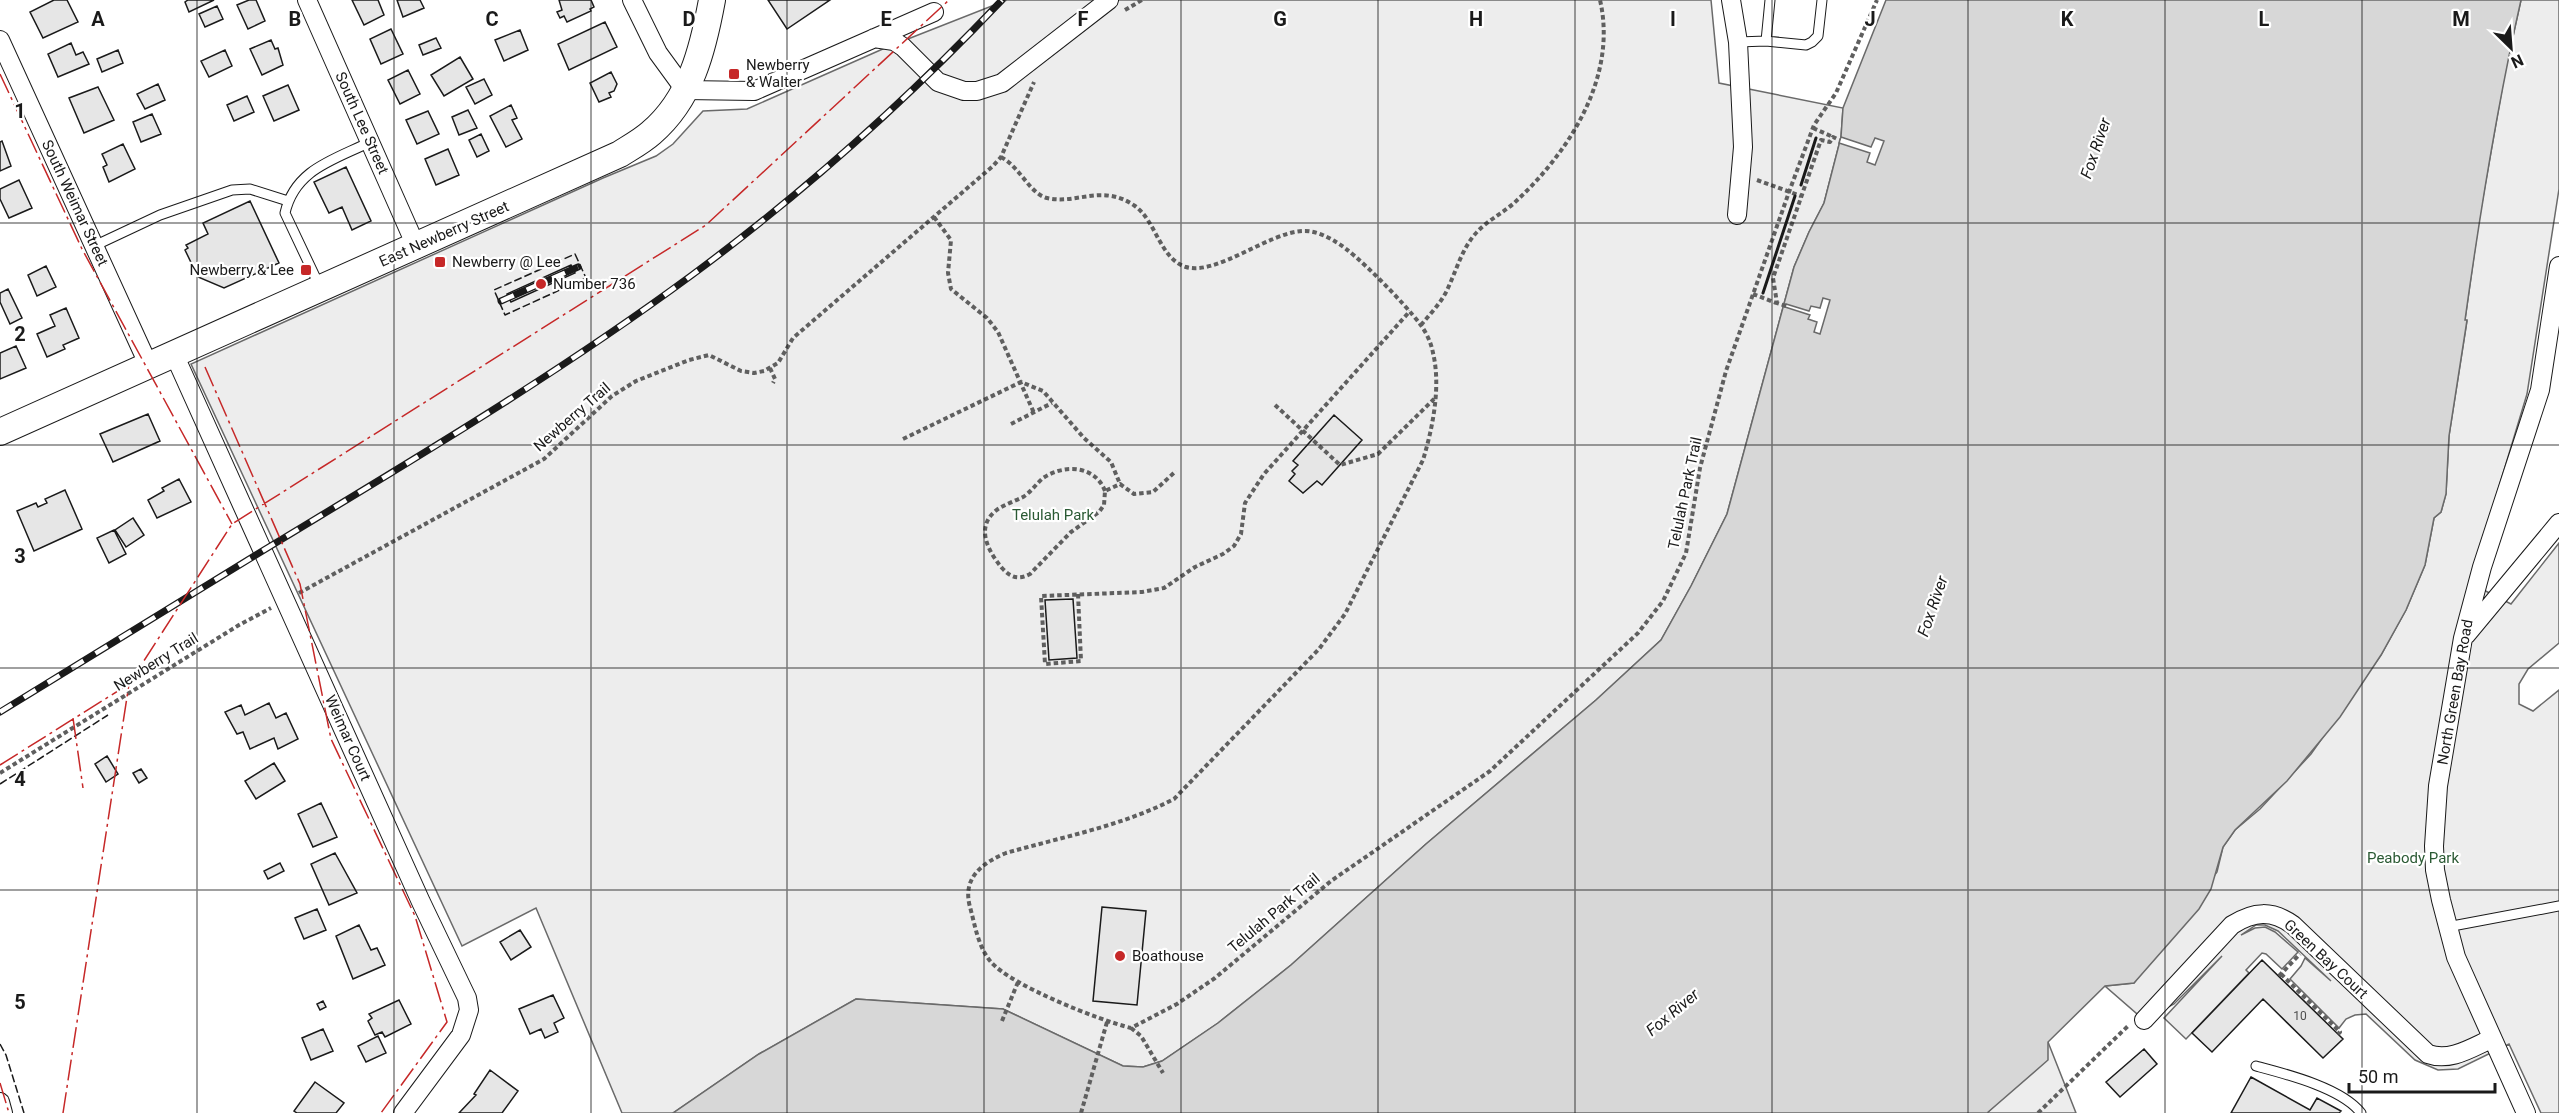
<svg xmlns="http://www.w3.org/2000/svg" width="2559" height="1113" viewBox="0 0 2559 1113" font-family="Roboto,sans-serif">
<style>
.built{fill:#ededed;stroke:#6a6a6a;stroke-width:1.5}
.water{fill:#d7d7d7;stroke:#6a6a6a;stroke-width:1.5}
.pier{fill:#fff;stroke:#6a6a6a;stroke-width:1.5}
.building{fill:#e6e6e6;stroke:#1a1a1a;stroke-width:1.5}
.lines{fill:none;stroke-linecap:round;stroke-linejoin:round}
.service-casing{stroke:#1a1a1a;stroke-width:11}
.minor-casing{stroke:#1a1a1a;stroke-width:20}
.secondary-casing{stroke:#1a1a1a;stroke-width:28}
.path{stroke:#5f5f5f;stroke-width:4;stroke-dasharray:4.5 3;stroke-linecap:butt}
.service{stroke:#fff;stroke-width:9}
.minor{stroke:#fff;stroke-width:18}
.secondary{stroke:#fff;stroke-width:26}
.rail-casing{stroke:#1a1a1a;stroke-width:7}
.rail{stroke:#fff;stroke-width:4.5;stroke-dasharray:14;stroke-linecap:butt}
.fence{stroke:#1a1a1a;stroke-width:1.5;stroke-dasharray:8 3;stroke-linecap:butt}
.wall{stroke:#1a1a1a;stroke-width:3}
.power{stroke:#c62828;stroke-width:1.5;stroke-dasharray:21 4.5 3 4.5;stroke-linecap:butt}
.grid{fill:none;stroke:#1a1a1a;stroke-width:1.5;stroke-opacity:0.55}
.poi-dot{fill:#c62828;stroke:#fff;stroke-width:2}
.labels{text-anchor:middle;stroke-width:4.5;stroke-linejoin:round;paint-order:stroke}
.number-label{font-size:12px;fill:#4d4d4d}
.poi-label{font-size:15px;fill:#1a1a1a;stroke:#fff;text-anchor:start}
.street-label{font-size:15px;fill:#1a1a1a;stroke:#fff}
.park-label{font-size:15px;fill:#2b5a34;stroke:#fff}
.water-label{font-size:16px;font-style:italic;fill:#1a1a1a;stroke:#fff}
.grid-label{font-size:20px;text-anchor:middle;font-weight:bold;fill:#1a1a1a;stroke:#fff;stroke-width:4.5;stroke-linejoin:round;paint-order:stroke}
</style>
<rect width="100%" height="100%" fill="#fff"/>
<!-- built -->
<path class="built" d="M1007 0H1711L1719 83 1843 108 1841 137 1824 203 1809 232 1794 267 1727 514 1691 586 1661 640 1596 700 1426 844 1291 965 1218 1023 1162 1061 1143 1067 1123 1066 1003 1009 856 999 759 1054 673 1113H622L536 908 462 946 191 364 603 178 656 156 673 144 703 111 747 109 885 48Z
M2521 0H2559V189L2527 394 2470 583 2511 604 2559 543V643L2528 669 2519 684V704L2533 711 2559 690V1113H2541L2509 1044 2458 1069 2438 1070 2415 1060 2366 1014 2355 1015 2346 1019 2339 1028 2290 979 2301 966 2305 958 2331 981 2278 931 2265 925H2256L2241 935 2255 928 2265 927 2275 932 2298 952 2282 969 2266 954 2262 953 2246 970 2249 973 2186 1039 2164 1018 2222 956 2174 1004 2144 1020 2105 986 2134 983 2217 872 2223 847 2235 830 2260 809 2311 754 2381 655 2406 610 2425 565 2434 518 2441 512 2446 494 2449 436 2467 321 2465 320 2479 220 2505 72Z
M2048 1042 2076 1113H1987L1997 1103Z"/>
<!-- water -->
<path class="water" d="M1886 0H2521C2497 106 2480 212 2465 320H2467L2449 436 2446 494 2441 512 2434 518 2425 565 2406 610 2381 655 2340 717 2287 781 2235 830 2223 847 2211 889 2199 909 2134 983 2105 986 2048 1042V1060L1987 1113H673L759 1054 856 999 1003 1009 1123 1066 1143 1067 1162 1061 1218 1023 1291 965 1426 844 1596 700 1661 640 1691 586 1727 514 1794 267 1809 232 1824 203 1841 137 1843 108Z"/>
<!-- pier -->
<path class="pier" d="M1841 137 1871 147 1875 138 1884 141 1875 165 1867 162 1870 153 1839 143Z
M1823 298 1830 300 1820 334 1814 332 1817 322 1808 319 1810 315 1785 307 1786 304 1809 311 1811 306 1820 308Z"/>
<!-- building -->
<path class="building" d="M54 0H67L78 22 43 38 30 12Z
M188 0H214L189 12 185 2Z
M249 0H256L265 21 248 29 237 5Z
M352 0H378L384 15 364 25Z
M397 0H420L424 8 403 17Z
M591 0 594 7 590 9 591 11 567 22 564 16 560 18 557 12 562 10 559 0Z
M768 0H830L787 29Z
M217 6 223 19 205 27 199 14Z
M605 22 617 47 569 70 558 44Z
M391 29 403 54 381 64 370 39Z
M520 30 528 50 504 61 495 40Z
M436 38 441 48 423 55 419 45Z
M271 40 275 49 278 48 283 65 262 75 250 49Z
M71 43 76 55 83 52 89 64 58 77 48 54Z
M118 50 123 63 102 72 97 59Z
M225 50 232 66 209 77 201 61Z
M460 57 473 79 444 96 431 75Z
M408 70 420 94 400 104 388 80Z
M611 72 617 84 614 91 609 93 611 97 599 102 590 83Z
M484 79 492 95 475 104 466 87Z
M158 84 165 100 145 109 137 94Z
M288 85 299 110 274 121 263 96Z
M98 87 114 120 84 133 69 98Z
M247 96 254 112 234 121 227 105Z
M511 105 517 118 512 120 522 139 506 147 490 116Z
M468 110 477 128 459 135 452 117Z
M428 111 439 134 417 144 406 120Z
M152 114 161 134 141 142 133 122Z
M481 134 489 151 477 157 469 140Z
M2 141 11 166 0 171V142Z
M123 144 135 169 109 182 103 167 107 165 102 154Z
M448 149 459 175 436 185 425 159Z
M346 167 371 221 352 230 342 207 329 213 314 182Z
M19 180 32 208 9 218 0 199V189Z
M250 201 279 263 224 288 198 277 185 250 188 248 186 245 208 234 203 223Z
M571 265 575 273 511 302 507 294Z
M46 266 56 287 37 296 28 275Z
M8 289 22 318 10 324 0 302V293Z
M66 308 79 338 63 345 65 349 47 357 37 334 55 326 50 315Z
M16 346 26 368 0 379V353Z
M148 414 160 441 113 462 100 434Z
M1334 415 1362 440 1322 485 1317 481 1303 493 1289 481 1295 474 1292 471 1298 465 1293 461Z
M179 479 191 502 157 518 148 500 164 491 162 488Z
M65 490 82 529 34 551 17 511 36 503 38 507 47 503 45 499Z
M133 518 144 535 126 547 115 530Z
M114 530 126 554 109 563 97 538Z
M1073 599 1077 658 1049 660 1045 600Z
M269 703 276 718 286 713 298 739 278 749 274 738 250 749 243 732 237 734 225 712 241 705 245 715Z
M107 756 118 774 106 782 95 764Z
M274 763 285 781 256 799 245 781Z
M141 769 147 778 139 783 133 773Z
M321 803 337 837 313 847 298 814Z
M335 853 357 893 329 905 311 864Z
M280 863 284 871 268 879 264 871Z
M1102 907 1146 911 1137 1005 1093 1001Z
M317 909 326 930 304 939 295 918Z
M359 925 371 950 377 948 385 965 353 979 336 936Z
M520 930 531 947 511 960 500 942Z
M2262 960 2343 1039 2323 1058 2263 999 2212 1052 2192 1033Z
M553 995 564 1018 554 1023 558 1032 545 1038 541 1029 530 1034 519 1009Z
M399 1000 411 1024 385 1037 382 1032 375 1035 368 1021 372 1018 369 1014Z
M323 1001 326 1007 320 1010 317 1004Z
M323 1029 333 1051 311 1060 302 1038Z
M378 1036 386 1053 366 1062 358 1046Z
M2144 1049 2157 1064 2120 1097 2106 1082Z
M490 1070 518 1091 502 1113H459L476 1095 474 1094Z
M2251 1077 2310 1110 2317 1098 2341 1111 2339 1113H2231Z
M315 1082 344 1103 336 1113H297L294 1111Z"/>
<g class="lines">
<defs>
<path id="service" d="M1766 41 1770 0
M1738 42 1766 41 1806 45 1812 42 1818 36 1822 0
M94 246 160 215 232 190 250 189 288 201
M320 287 285 213C295 169 334 160 370 142
M2447 927 2559 906
M2256 1066C2286 1074 2342 1088 2361 1113"/>
<path id="minor" d="M307 0 416 246
M632 0 658 53 685 90 754 91 934 12
M1731 0 1738 42 1743 147 1737 215
M874 38 894 41 903 47 938 82 964 91H977L1002 83 1109 0
M0 40 149 366
M174 354 421 902 467 998 469 1010 461 1035 403 1113
M2466 635 2559 523
M2144 1020 2232 925C2254 911 2272 910 2293 925L2428 1054C2450 1062 2471 1048 2491 1039
M0 1102 3 1113
M2526 1113 2456 957 2441 900 2435 870 2434 846 2438 786 2463 638 2482 567 2540 390 2559 266"/>
<path id="secondary" d="M0 432 620 154C631 147 642 141 651 133 691 99 703 49 712 0"/>
</defs>
<!-- service casing -->
<use href="#service" class="service-casing"/>
<!-- minor casing -->
<use href="#minor" class="minor-casing"/>
<!-- secondary casing -->
<use href="#secondary" class="secondary-casing"/>
<!-- path -->
<path class="path" d="M1125 10 1142 0
M1813 128 1833 137
M1001 157C1020 167 1030 194 1047 198 1077 205 1102 183 1135 206 1156 221 1160 259 1186 267 1216 276 1268 233 1302 231 1314 230 1326 236 1336 242 1357 254 1405 304 1420 324 1426 332 1431 342 1433 353 1441 386 1433 427 1423 460L1345 614 1319 649 1174 799C1122 826 1062 837 1006 853 982 863 962 878 970 907 975 925 978 947 991 962 1012 986 1099 1020 1131 1028L1177 1004 1215 978 1331 881 1490 771 1638 633 1663 601 1686 553 1700 468 1726 371 1789 192 1814 125 1836 93 1877 0
M1757 180 1801 196
M934 217 951 240 948 273 951 289 987 318 998 332 1034 413
M1753 294 1776 303
M1786 306 1777 303 1773 278 1821 140 1830 142 1833 137 1839 140
M1421 325C1430 314 1442 302 1448 288 1457 269 1462 248 1477 232 1487 221 1501 214 1513 204 1568 154 1618 78 1600 0
M770 368 775 379 773 383
M1275 405 1340 465 1378 454 1434 399
M1011 424 1052 403
M903 439 1021 382 1043 391 1084 438 1111 462 1120 484
M1105 491C1095 465 1064 464 1043 478 1036 484 1031 492 1023 497 1015 501 1006 504 998 509 974 526 988 551 1002 568 1011 578 1019 580 1030 574L1071 532 1099 512 1104 505 1105 491 1120 484 1134 494 1153 492 1176 471
M299 593 544 459 612 396 636 381 689 360 709 355 741 371 754 373 764 371 778 363 793 338 993 166 1001 157 1034 82
M1078 594 1081 661 1045 664 1041 596 1142 592 1164 588 1195 567 1223 554 1234 546 1241 534 1245 503 1264 474 1410 311
M0 773 239 625 271 608
M2281 974 2340 1032 2338 1034
M2279 976 2300 954
M1002 1021 1018 982
M1131 1028 1141 1036 1163 1073
M1081 1113 1107 1022
M2038 1113 2129 1025"/>
<!-- service -->
<use href="#service" class="service"/>
<!-- minor -->
<use href="#minor" class="minor"/>
<!-- secondary -->
<use href="#secondary" class="secondary"/>
<defs>
<path id="rail" d="M501 301 578 267
M0 712C88 658 176 604 264 550 409 462 555 376 692 275 803 193 907 100 1002 0"/>
</defs>
<!-- rail casing -->
<use href="#rail" class="rail-casing"/>
<!-- rail -->
<use href="#rail" class="rail"/>
<!-- fence -->
<path class="fence" d="M575 254 586 278 505 315 494 290Z
M0 784 108 715
M0 1044 6 1055 24 1113"/>
<!-- wall -->
<path class="wall" d="M1801 185 1816 138
M1763 293 1795 196"/>
<!-- power -->
<path class="power" d="M0 74 82 249 232 524
M205 367 300 584 331 739 415 916 447 1022 381 1113
M73 718 83 788
M0 765 129 684
M0 1083 9 1113
M63 1113 129 684 232 524 706 225 949 0"/>
</g>
<!-- grid -->
<path class="grid" d="M197 0V1113M394 0V1113M591 0V1113M787 0V1113M984 0V1113M1181 0V1113M1378 0V1113M1575 0V1113M1772 0V1113M1968 0V1113M2165 0V1113M2362 0V1113M0 223H2559M0 445H2559M0 668H2559M0 890H2559"/>
<!-- markers -->
<g class="poi-dot">
<rect x="728" y="68" width="12" height="12" rx="3"/>
<rect x="434" y="256" width="12" height="12" rx="3"/>
<rect x="300" y="264" width="12" height="12" rx="3"/>
<circle cx="541" cy="284" r="6"/>
<circle cx="1120" cy="956" r="6"/>
</g>
<g class="labels">
<!-- number labels -->
<g class="number-label">
<text x="2300" y="1020">10</text>
</g>
<!-- poi labels -->
<g class="poi-label">
<text x="746" y="70">Newberry<tspan x="746" dy="17">&amp; Walter</tspan></text>
<text x="452" y="267">Newberry @ Lee</text>
<text x="294" y="275" text-anchor="end">Newberry &amp; Lee</text>
<text x="553" y="289">Number 736</text>
<text x="1132" y="961">Boathouse</text>
</g>
<!-- street labels -->
<g class="street-label">
<text transform="translate(362 123) rotate(66)" y="5">South Lee Street</text>
<text transform="translate(75 203) rotate(65)" y="5">South Weimar Street</text>
<text transform="translate(444 234) rotate(-24)" y="5">East Newberry Street</text>
<text transform="translate(572 417) rotate(-41)" y="5">Newberry Trail</text>
<text transform="translate(1685 493) rotate(-78)" y="5">Telulah Park Trail</text>
<text transform="translate(156 662) rotate(-32)" y="5">Newberry Trail</text>
<text transform="translate(2455 692) rotate(-80)" y="5">North Green Bay Road</text>
<text transform="translate(348 738) rotate(66)" y="5">Weimar Court</text>
<text transform="translate(1274 913) rotate(-40)" y="5">Telulah Park Trail</text>
<text transform="translate(2326 959) rotate(43)" y="5">Green Bay Court</text>
</g>
<!-- park labels -->
<g class="park-label">
<text x="1053" y="520">Telulah Park</text>
<text x="2413" y="863">Peabody Park</text>
</g>
<!-- water labels -->
<g class="water-label">
<text transform="translate(2095 148) rotate(-71)" y="6">Fox River</text>
<text transform="translate(1932 606) rotate(-71)" y="6">Fox River</text>
<text transform="translate(1672 1012) rotate(-40)" y="6">Fox River</text>
</g>
</g>
<g class="grid-label">
<text x="98" y="26">A</text>
<text x="295" y="26">B</text>
<text x="492" y="26">C</text>
<text x="689" y="26">D</text>
<text x="886" y="26">E</text>
<text x="1083" y="26">F</text>
<text x="1280" y="26">G</text>
<text x="1476" y="26">H</text>
<text x="1673" y="26">I</text>
<text x="1870" y="26">J</text>
<text x="2067" y="26">K</text>
<text x="2264" y="26">L</text>
<text x="2461" y="26">M</text>
<text x="20" y="118">1</text>
<text x="20" y="341">2</text>
<text x="20" y="563">3</text>
<text x="20" y="786">4</text>
<text x="20" y="1009">5</text>
</g>
<!-- north arrow -->
<g transform="translate(2511 48) rotate(155)" stroke="#ffffff" stroke-width="4.5" paint-order="stroke">
<path d="M0-4.5L10 22L0 15L-10 22Z" fill="#1a1a1a"/>
<text y="-9" font-size="16" font-weight="bold" text-anchor="middle" fill="#1a1a1a">N</text>
</g>
<!-- scale -->
<path d="M2349 1083v9h146v-9" fill="none" stroke="#1a1a1a" stroke-width="3"/>
<text x="2358" y="1083" font-size="18" fill="#1a1a1a" stroke="#ffffff" stroke-width="4.5" paint-order="stroke">50 m</text>
</svg>
